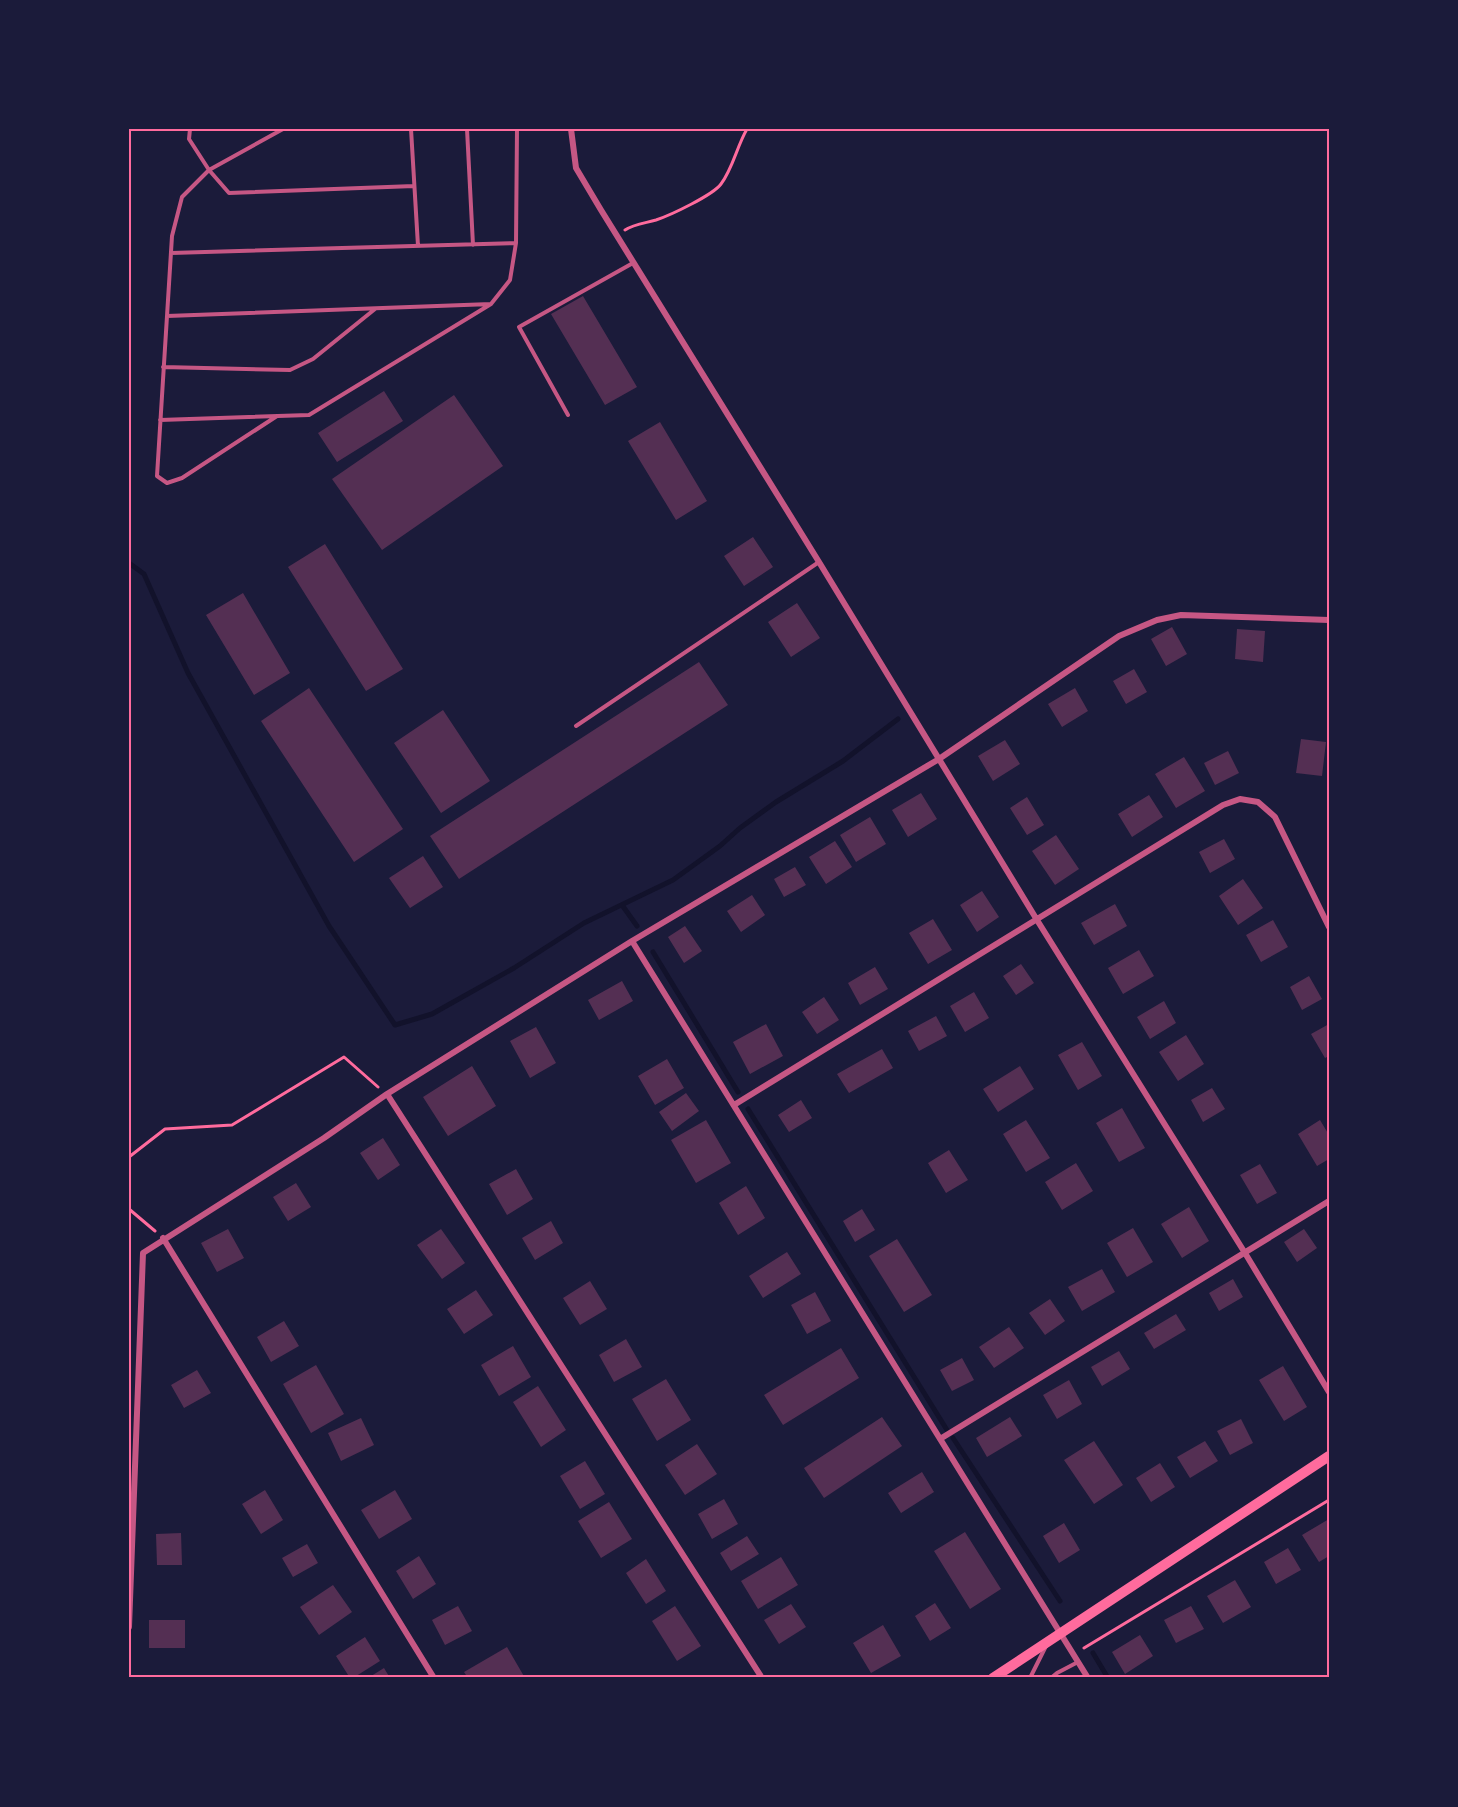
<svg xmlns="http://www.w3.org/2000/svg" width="1458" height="1807" viewBox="0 0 1458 1807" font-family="Montserrat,sans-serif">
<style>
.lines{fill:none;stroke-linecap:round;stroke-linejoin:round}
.stream{stroke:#12122b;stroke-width:5}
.building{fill:#542f53}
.path{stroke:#ff6b9d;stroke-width:3}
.service{stroke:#c65784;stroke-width:4}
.minor{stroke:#c65784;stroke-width:6}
.secondary{stroke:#ff6b9d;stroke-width:10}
.neatline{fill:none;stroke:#ff6b9d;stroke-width:2}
</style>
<rect width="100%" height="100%" fill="#1b1b3a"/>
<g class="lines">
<!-- stream -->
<path class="stream" d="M129 563 144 574 188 673 329 926 395 1025 432 1014 514 968 584 923 673 880 720 846 740 828 776 802 843 761 898 719
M622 905 637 926
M653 952 738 1092
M748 1109 947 1430
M953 1438 1060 1601
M1093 1653 1108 1678"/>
</g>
<!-- building -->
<path class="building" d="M583 296 637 387 605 405 551 314Z
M384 391 403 421 337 462 318 433Z
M454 395 503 466 382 550 332 479Z
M660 422 707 501 676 520 628 441Z
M753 537 773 567 744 586 724 556Z
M325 544 403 669 366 691 288 567Z
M243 593 290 673 254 695 206 615Z
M797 603 820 638 791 657 768 622Z
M1172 627 1187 654 1166 666 1151 639Z
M1237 629 1265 631 1263 662 1235 659Z
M699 662 728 705 459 879 430 836Z
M1134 669 1147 692 1126 704 1113 681Z
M309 688 403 829 354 862 261 721Z
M1075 688 1088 711 1062 727 1048 704Z
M443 710 490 781 441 813 394 743Z
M1301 739 1326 742 1322 776 1296 773Z
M1005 740 1020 764 993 781 978 756Z
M1228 751 1239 773 1215 785 1204 763Z
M1184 757 1205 791 1176 808 1155 774Z
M921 793 937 819 908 837 892 810Z
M1149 795 1163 817 1132 837 1118 814Z
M1027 797 1044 825 1027 835 1010 808Z
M870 817 886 844 856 862 840 835Z
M1056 835 1079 869 1055 885 1032 851Z
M1224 839 1235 859 1210 873 1199 852Z
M835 841 852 867 826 884 809 857Z
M423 856 443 887 410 908 389 878Z
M795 867 806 885 784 897 774 879Z
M1243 879 1263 908 1238 925 1219 896Z
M982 891 999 917 977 932 960 905Z
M752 895 765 915 741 932 727 911Z
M1115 904 1127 926 1094 945 1081 923Z
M933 919 952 950 928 964 909 933Z
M1273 920 1288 947 1261 962 1246 935Z
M685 926 702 951 684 963 668 937Z
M1139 950 1154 976 1123 994 1108 968Z
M1021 964 1034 983 1016 995 1003 976Z
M875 967 888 989 860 1005 848 983Z
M1309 976 1322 999 1302 1010 1290 987Z
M622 981 633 1001 599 1020 588 1000Z
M974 992 989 1018 965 1032 950 1006Z
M824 997 839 1020 817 1034 802 1012Z
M1164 1001 1176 1023 1150 1039 1137 1017Z
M936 1016 947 1036 919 1051 908 1031Z
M766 1024 783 1056 750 1074 733 1042Z
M1329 1024V1056L1325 1058 1311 1034Z
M536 1027 556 1063 530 1078 510 1041Z
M1186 1035 1204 1064 1178 1081 1159 1052Z
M1082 1042 1102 1076 1078 1090 1058 1055Z
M882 1049 893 1068 849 1093 837 1074Z
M667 1059 684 1088 655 1105 638 1076Z
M472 1066 496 1106 448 1136 423 1097Z
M1020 1066 1034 1089 998 1112 983 1089Z
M1212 1088 1225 1109 1203 1122 1191 1100Z
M686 1093 699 1111 672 1131 659 1112Z
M801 1100 812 1118 789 1132 778 1115Z
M1122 1108 1145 1148 1119 1162 1096 1123Z
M706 1120 731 1163 696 1183 671 1140Z
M1026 1120 1050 1158 1026 1172 1003 1134Z
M1320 1120 1329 1135V1159L1317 1166 1298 1134Z
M383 1138 400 1165 378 1180 360 1153Z
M949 1150 968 1180 946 1193 928 1163Z
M1076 1163 1093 1191 1062 1210 1045 1182Z
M1260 1164 1277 1193 1257 1204 1240 1175Z
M516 1169 533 1199 507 1215 489 1184Z
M296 1183 311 1207 288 1221 273 1197Z
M746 1186 765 1218 738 1235 719 1203Z
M1189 1207 1209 1241 1182 1258 1161 1224Z
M862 1209 875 1230 855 1242 843 1221Z
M551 1221 563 1243 535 1260 522 1238Z
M1133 1228 1153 1262 1127 1277 1107 1243Z
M228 1229 244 1258 217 1272 201 1243Z
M441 1229 465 1263 442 1279 417 1245Z
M1304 1229 1317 1248 1297 1262 1284 1242Z
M897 1239 932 1295 904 1312 869 1256Z
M787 1252 801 1274 763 1298 749 1276Z
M1102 1269 1115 1292 1082 1311 1068 1287Z
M1233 1279 1243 1297 1219 1311 1209 1293Z
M590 1281 607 1309 580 1325 563 1298Z
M476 1290 493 1315 464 1334 447 1309Z
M815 1292 831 1321 807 1334 791 1305Z
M1050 1299 1065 1321 1045 1335 1029 1313Z
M1176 1314 1186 1330 1154 1349 1144 1333Z
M284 1321 299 1346 271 1362 257 1337Z
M1009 1327 1024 1348 994 1368 979 1347Z
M626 1339 642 1367 614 1382 599 1355Z
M513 1346 531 1377 499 1396 481 1365Z
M841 1348 859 1378 783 1425 764 1395Z
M1119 1351 1130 1369 1102 1386 1091 1367Z
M962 1358 974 1380 952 1391 940 1370Z
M316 1365 344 1414 311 1433 283 1384Z
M1283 1366 1307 1407 1284 1421 1259 1380Z
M197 1370 211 1393 184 1408 171 1385Z
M666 1379 691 1420 657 1441 632 1399Z
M1069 1380 1082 1404 1057 1419 1043 1395Z
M538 1386 566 1430 541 1447 513 1402Z
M882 1417 902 1446 824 1498 804 1468Z
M1010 1417 1022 1436 987 1457 976 1438Z
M361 1418 374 1445 341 1461 328 1433Z
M1241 1419 1253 1443 1230 1455 1217 1431Z
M1094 1441 1123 1485 1094 1504 1064 1460Z
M1205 1441 1218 1461 1190 1478 1177 1457Z
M697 1444 717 1474 685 1495 665 1465Z
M585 1461 605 1494 580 1509 560 1476Z
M1160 1463 1175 1487 1151 1502 1136 1478Z
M922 1472 934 1492 901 1513 888 1493Z
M265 1490 283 1520 261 1534 242 1504Z
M395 1490 412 1519 379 1539 361 1510Z
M724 1499 738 1524 712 1539 698 1514Z
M609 1502 632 1539 601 1558 578 1521Z
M1329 1519V1556L1319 1562 1302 1535Z
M1064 1523 1080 1550 1059 1563 1043 1536Z
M965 1532 1001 1589 970 1609 934 1551Z
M181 1533 182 1565H157L156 1534Z
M747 1536 759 1554 731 1571 720 1553Z
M307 1544 318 1563 293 1577 282 1558Z
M1288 1548 1301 1570 1276 1584 1264 1562Z
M419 1556 436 1584 413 1599 396 1571Z
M781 1557 798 1585 758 1609 741 1581Z
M646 1559 666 1591 646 1604 626 1573Z
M1235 1580 1251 1607 1223 1623 1207 1596Z
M333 1585 352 1612 319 1635 300 1607Z
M935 1603 951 1628 930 1641 915 1616Z
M791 1604 806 1627 779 1644 764 1620Z
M458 1606 472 1631 445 1645 432 1620Z
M675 1606 701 1646 677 1661 652 1621Z
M1191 1606 1204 1629 1176 1643 1164 1620Z
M149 1620H185V1648H149Z
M883 1625 901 1656 871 1673 853 1643Z
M1140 1635 1153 1656 1125 1674 1112 1652Z
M365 1637 380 1661 353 1678H350L336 1656Z
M507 1647 525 1678H468L464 1672Z
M384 1668 390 1678H368Z"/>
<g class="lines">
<!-- path -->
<path class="path" d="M625 230C634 224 646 223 656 220 671 215 713 195 721 184 733 168 737 146 747 129
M129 1157 165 1129 232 1125 344 1057 378 1087
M129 1209 155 1231
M1084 1648 1329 1500"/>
<!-- service -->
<path class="service" d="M190 129 189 139 209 170 229 193 414 186
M411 129 418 246
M467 129 473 245
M171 253 516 243
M167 316 491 304
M163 367 290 370 313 359 375 309
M568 415 519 327 633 263
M277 416 182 478 167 483 157 476 172 236 182 197 209 170 283 129
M160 420 309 415 491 304 510 280 516 243 517 129
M576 726 819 562
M1030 1678 1046 1646
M1051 1678 1057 1673 1078 1662"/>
<!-- minor -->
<path class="minor" d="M571 129 576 168 601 210 819 562 1037 920 1245 1253 1329 1392
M632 941 1088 1678
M387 1094 762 1678
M734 1105 1223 805 1240 799 1258 802 1275 817 1329 927
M163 1238 434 1678
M940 1439 1329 1201
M129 1627 143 1253 324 1138 387 1094 632 941 939 759 1119 636 1157 620 1181 615 1329 620"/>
<!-- secondary -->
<path class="secondary" d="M993 1678 1329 1456"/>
</g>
<!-- border -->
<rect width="1458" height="1807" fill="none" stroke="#1b1b3a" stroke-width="261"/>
<rect x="130" y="130" width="1198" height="1546" class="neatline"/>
</svg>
